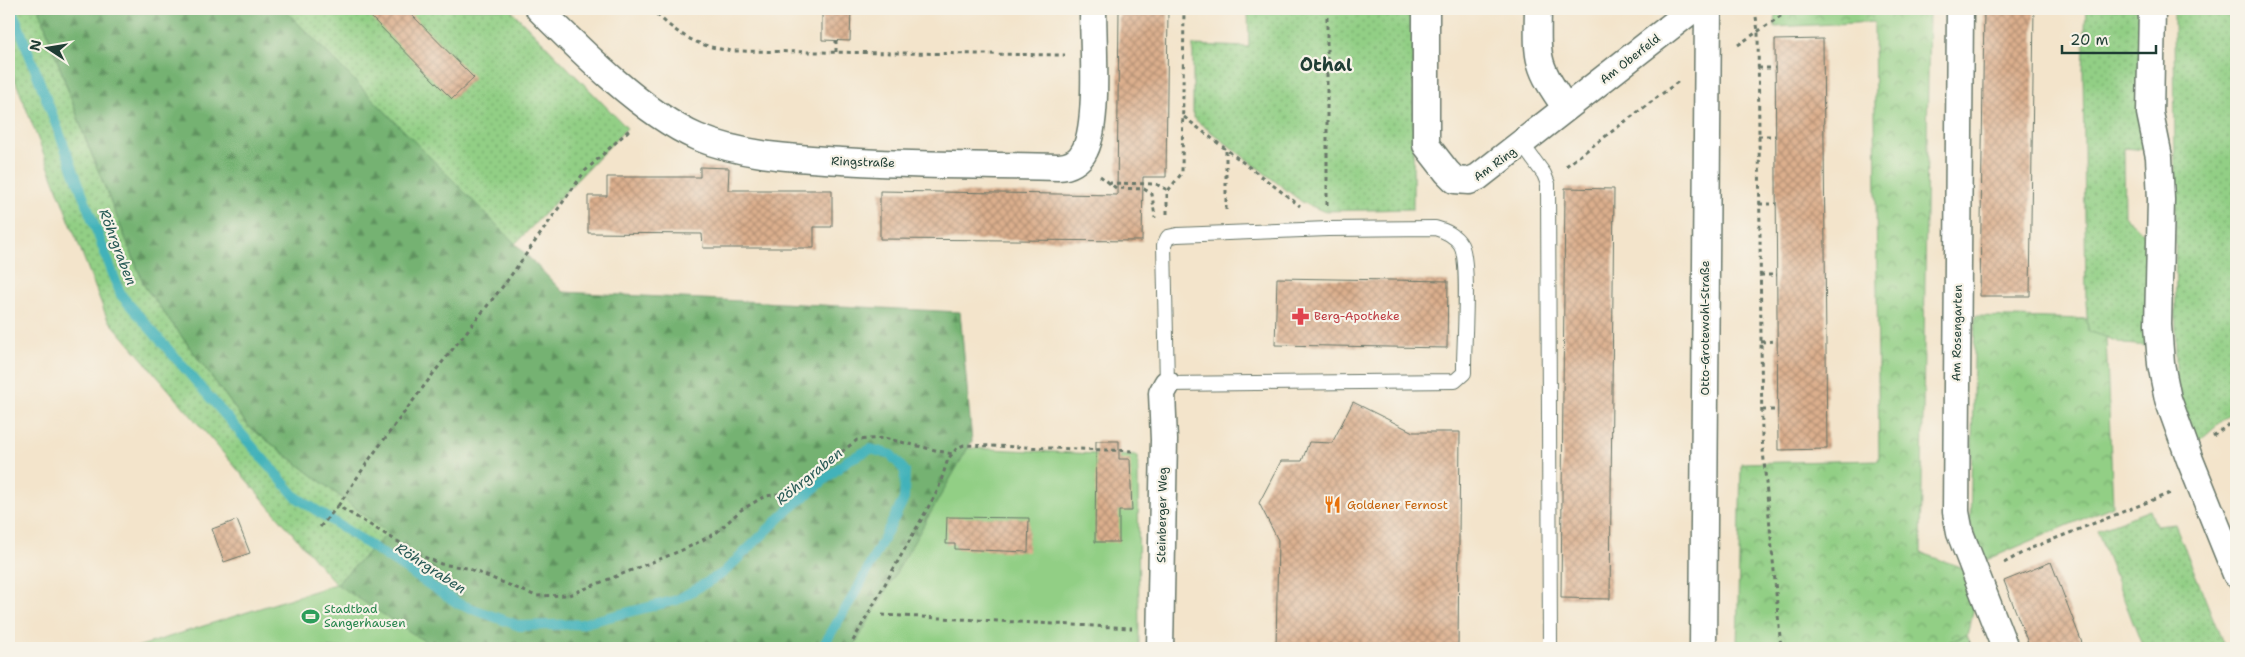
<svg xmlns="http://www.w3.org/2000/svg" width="2245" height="657" viewBox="0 0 2245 657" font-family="'Shantell Sans',sans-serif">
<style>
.grass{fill:url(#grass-dots);stroke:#58865c}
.forest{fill:url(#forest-firs);stroke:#4a7853}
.park{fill:url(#park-crowns);stroke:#58865c}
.garden{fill:#92cf85;stroke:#58865c}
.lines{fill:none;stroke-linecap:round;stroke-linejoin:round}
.stream{stroke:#42b2ba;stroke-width:10}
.building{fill:url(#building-cross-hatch)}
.lane-casing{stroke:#697769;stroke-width:16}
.street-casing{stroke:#697769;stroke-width:29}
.path{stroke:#697769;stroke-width:3;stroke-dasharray:4 4;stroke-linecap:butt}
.lane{stroke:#fff;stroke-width:14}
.street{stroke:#fff;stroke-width:26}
.labels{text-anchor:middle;stroke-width:4.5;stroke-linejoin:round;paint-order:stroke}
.street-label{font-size:12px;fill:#1f3d34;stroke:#f7f3e8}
.health-label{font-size:12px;fill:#be3a42;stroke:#f7f3e8;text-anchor:start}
.food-label{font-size:12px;fill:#c56008;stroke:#f7f3e8;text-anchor:start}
.leisure-label{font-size:12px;fill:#27864d;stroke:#f7f3e8;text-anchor:start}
.water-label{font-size:14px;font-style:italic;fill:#285a56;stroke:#f7f3e8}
.district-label{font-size:18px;font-weight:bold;fill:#1f3d34;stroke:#f7f3e8}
</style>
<defs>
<pattern id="grass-dots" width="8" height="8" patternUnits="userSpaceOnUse" patternTransform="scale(1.25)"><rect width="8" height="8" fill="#92cf85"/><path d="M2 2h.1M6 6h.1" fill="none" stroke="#77a96e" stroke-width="1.8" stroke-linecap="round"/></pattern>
<pattern id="forest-firs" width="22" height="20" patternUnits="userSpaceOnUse" patternTransform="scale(1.25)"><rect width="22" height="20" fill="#75b272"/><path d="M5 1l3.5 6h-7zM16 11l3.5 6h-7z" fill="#5f925e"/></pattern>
<pattern id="park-crowns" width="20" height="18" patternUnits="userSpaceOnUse" patternTransform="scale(1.25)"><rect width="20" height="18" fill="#92cf85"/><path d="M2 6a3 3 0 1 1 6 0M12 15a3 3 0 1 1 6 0" fill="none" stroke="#77a96e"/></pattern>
<pattern id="building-cross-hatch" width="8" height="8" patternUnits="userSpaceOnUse" patternTransform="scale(1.25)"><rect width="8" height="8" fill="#dcaf8d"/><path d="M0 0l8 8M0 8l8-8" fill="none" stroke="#b29074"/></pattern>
</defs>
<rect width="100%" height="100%" fill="#f7f3e8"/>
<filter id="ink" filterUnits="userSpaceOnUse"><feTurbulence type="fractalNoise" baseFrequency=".02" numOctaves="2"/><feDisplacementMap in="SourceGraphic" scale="10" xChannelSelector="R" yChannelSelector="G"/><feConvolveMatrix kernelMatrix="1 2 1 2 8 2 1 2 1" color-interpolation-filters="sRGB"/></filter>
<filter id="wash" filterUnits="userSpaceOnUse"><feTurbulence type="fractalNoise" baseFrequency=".0096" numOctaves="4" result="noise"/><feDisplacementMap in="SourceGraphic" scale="20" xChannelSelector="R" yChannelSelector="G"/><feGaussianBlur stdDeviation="1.12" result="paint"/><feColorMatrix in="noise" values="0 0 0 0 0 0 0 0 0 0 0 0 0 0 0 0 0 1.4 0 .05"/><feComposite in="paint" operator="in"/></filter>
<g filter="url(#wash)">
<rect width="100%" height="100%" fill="#f3e4cb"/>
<!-- grass -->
<path class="grass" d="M9 9H39L86 140 145 287 248 426 388 533 336 584 107 318 9 64Z
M284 9H510L627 128 515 244Z
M1248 9H1414L1413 209 1323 211 1302 202 1193 118V45L1249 47Z
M2086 9H2140L2147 150 2124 148 2125 217 2148 237V346L2124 344 2088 331 2086 301 2083 69Z
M2174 9H2236V408L2196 443 2184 410 2176 377Z
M2150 510 2156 526 2175 524 2225 648H2143L2097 530Z
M1967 635 1972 648H1934Z"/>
<!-- forest -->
<path class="forest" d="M39 9H284L563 292 960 312 972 441 853 648H435L336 584 388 533 248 426 145 287 86 140Z"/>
<!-- park -->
<path class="park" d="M1776 9H1929L1921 553 1964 568 1976 600 1967 635 1934 648H1737L1741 463 1879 460 1874 22 1775 27Z
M1975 316 2087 319 2088 331 2106 337 2113 506 1984 561 1970 523Z"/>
<!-- garden -->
<path class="garden" d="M968 448 1138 456 1139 648H853Z
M336 584 435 648H134Z"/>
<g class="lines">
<!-- stream -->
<path class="stream" d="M12 9 121 295 296 497 459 604 520 626 581 624 677 600 723 573 785 513 848 460 871 449 891 455 905 471 904 499 858 588 822 648"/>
</g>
<g id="blocks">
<!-- building -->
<path class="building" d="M363 9H406L474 78 452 99Z
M822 9H851L850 41 822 40Z
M1119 9H1168L1166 177H1143L1142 241 880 239V191L1117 195Z
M1984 9H2034L2030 296H1980Z
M1823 39 1827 449 1778 450 1775 40Z
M700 167 729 168 728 190H832V227H814V248H703L702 234 588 233V196H607V177H700Z
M1565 188 1614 189 1610 599 1561 598Z
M1277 278 1448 281 1447 348 1275 345Z
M1353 402 1413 432H1460L1458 648H1276L1278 540 1259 503 1281 461H1302L1309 442 1332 443Z
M1096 441H1119V459H1130L1132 511H1119V542H1095Z
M947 517 1029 518 1028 552 955 549V544H946Z
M237 520 250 553 224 562 212 529Z
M2051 562 2084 648H2030L2004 581Z"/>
</g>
</g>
<g filter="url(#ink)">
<use href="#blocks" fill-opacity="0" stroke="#697769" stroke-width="1"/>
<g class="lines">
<defs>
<path id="lane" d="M1522 144 1544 174 1548 184 1550 648
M1435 228C1446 231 1455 235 1461 245 1470 263 1464 341 1464 366V373L1455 381 1167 384 1164 245 1168 237 1177 235 1328 229Z"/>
<path id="street" d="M539 9C580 50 644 114 697 137 743 156 794 158 842 161 914 166 986 165 1058 167 1069 167 1080 161 1085 150 1099 122 1093 43 1093 9
M1426 9V145L1447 172 1455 180 1469 181 1478 177 1693 9
M1538 9C1537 60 1536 66 1566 108
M1960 9 1956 512 1960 533 2005 648
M2152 9 2150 113 2159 157 2161 200 2158 325 2161 364 2168 399 2190 460 2236 574
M1160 648 1164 440 1162 393 1167 384
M1703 648 1708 9"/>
</defs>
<!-- lane casing -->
<use href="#lane" class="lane-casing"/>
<!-- street casing -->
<use href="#street" class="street-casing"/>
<!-- path -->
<path class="path" d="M651 9C678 35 695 46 733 51L1065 55
M1327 9V206
M1755 9 1758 32 1762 439 1781 648
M836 40V52
M1738 45 1791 9
M1758 68H1775
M1184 117 1300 206
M1758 136H1775
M1566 166 1679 81
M1100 176 1116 188 1144 189 1152 194 1155 218
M1108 183 1156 184 1168 190
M1759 204H1776
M1226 210V151
M1167 214V192L1182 173 1184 9
M1760 275H1777
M1761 342 1777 341
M1762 410H1778
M2213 436 2236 419
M338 506 371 457 436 370 507 281 585 171 629 130
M320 527 338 506 424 557 441 564 467 568 536 596 569 595 685 549 716 533 741 510 765 496 788 493 857 440 884 438 952 454
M2004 563 2029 549 2173 492
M882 615 1132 628
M849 648 938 490 948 459 957 448 964 445 1135 451
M1956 648 1971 641"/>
<!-- lane -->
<use href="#lane" class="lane"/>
<!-- street -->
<use href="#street" class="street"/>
</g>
</g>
<!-- icons -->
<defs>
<symbol id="pharmacy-bare" viewBox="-9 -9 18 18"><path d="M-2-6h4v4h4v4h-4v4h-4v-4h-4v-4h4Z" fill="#e0444e" stroke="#f7f3e8" stroke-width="2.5" paint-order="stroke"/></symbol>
<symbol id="restaurant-bare" viewBox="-9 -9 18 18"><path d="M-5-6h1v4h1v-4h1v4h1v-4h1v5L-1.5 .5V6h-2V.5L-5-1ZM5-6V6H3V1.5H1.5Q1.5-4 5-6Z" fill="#e8710a" stroke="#f7f3e8" stroke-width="2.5" paint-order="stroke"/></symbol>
<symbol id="stadium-bare" viewBox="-9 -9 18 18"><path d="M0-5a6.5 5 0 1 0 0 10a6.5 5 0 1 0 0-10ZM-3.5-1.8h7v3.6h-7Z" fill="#2e9e5b" stroke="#f7f3e8" stroke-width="2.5" paint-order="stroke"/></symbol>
</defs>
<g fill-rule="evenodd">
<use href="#pharmacy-bare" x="1288" y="304" width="25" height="25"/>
<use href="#restaurant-bare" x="1320" y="492" width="25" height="25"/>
<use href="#stadium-bare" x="298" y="604" width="25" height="25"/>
</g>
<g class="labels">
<!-- street labels -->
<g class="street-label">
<text transform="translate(1630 59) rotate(-38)" y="4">Am Oberfeld</text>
<text transform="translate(863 162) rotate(2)" y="4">Ringstraße</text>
<text transform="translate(1495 164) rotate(-36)" y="4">Am Ring</text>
<text transform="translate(1705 328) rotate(-90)" y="4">Otto-Grotewohl-Straße</text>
<text transform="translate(1957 333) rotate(-89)" y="4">Am Rosengarten</text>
<text transform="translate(1162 515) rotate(-89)" y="4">Steinberger Weg</text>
</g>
<!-- health labels -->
<g class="health-label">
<text x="1314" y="320">Berg-Apotheke</text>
</g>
<!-- food labels -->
<g class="food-label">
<text x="1347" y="509">Goldener Fernost</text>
</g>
<!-- leisure labels -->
<g class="leisure-label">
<text x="324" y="613">Stadtbad<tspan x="324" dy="14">Sangerhausen</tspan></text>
</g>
<!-- water labels -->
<g class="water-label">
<text transform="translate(118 247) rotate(69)" y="5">Röhrgraben</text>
<text transform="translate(809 476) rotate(-39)" y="5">Röhrgraben</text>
<text transform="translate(431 568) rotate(33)" y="5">Röhrgraben</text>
</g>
<!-- district labels -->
<g class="district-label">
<text x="1326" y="71">Othal</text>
</g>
</g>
<!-- margin -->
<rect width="2245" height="657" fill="none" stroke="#f7f3e8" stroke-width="30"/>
<!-- north arrow -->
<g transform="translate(48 48) rotate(282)" stroke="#f7f3e8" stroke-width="4" paint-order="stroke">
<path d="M0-4L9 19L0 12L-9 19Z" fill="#1f3d34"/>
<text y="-8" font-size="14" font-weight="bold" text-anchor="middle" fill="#1f3d34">N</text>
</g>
<!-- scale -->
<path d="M2062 45v8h94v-8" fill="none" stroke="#1f3d34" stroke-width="2.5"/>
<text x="2070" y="45" font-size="15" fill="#1f3d34" stroke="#f7f3e8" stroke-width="4" paint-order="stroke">20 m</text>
</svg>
